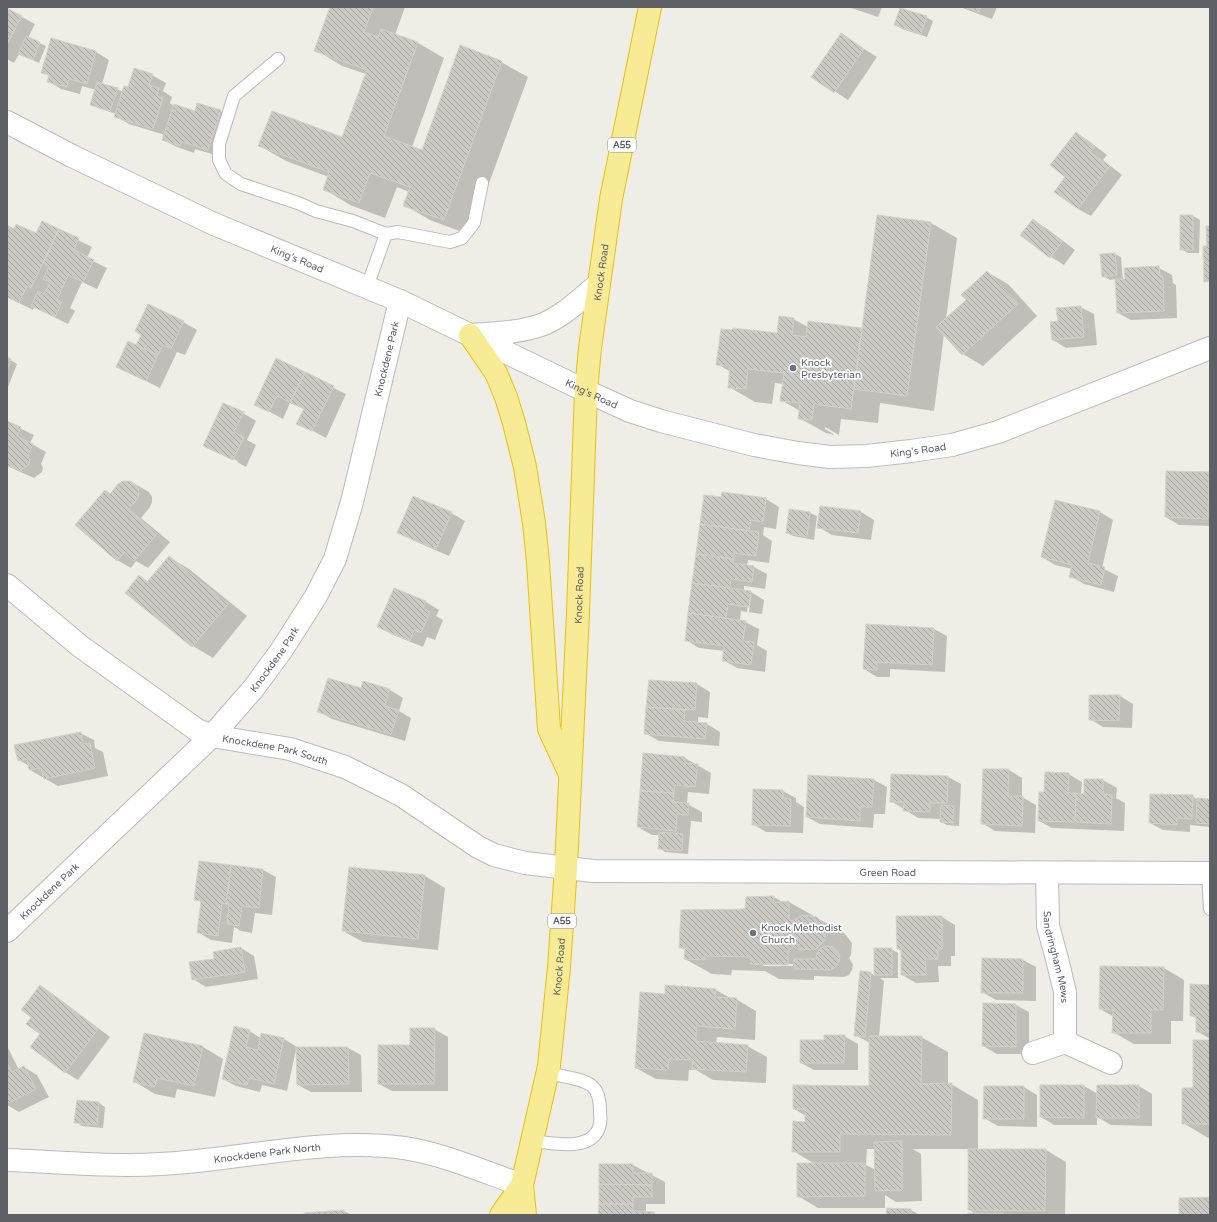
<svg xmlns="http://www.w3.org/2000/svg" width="1217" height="1222" viewBox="0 0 1217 1222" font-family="'Varela Round',sans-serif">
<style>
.shadow{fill:#0003;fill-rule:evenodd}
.building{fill:url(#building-back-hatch);stroke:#d4d1c5}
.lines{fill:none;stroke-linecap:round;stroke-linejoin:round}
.lane-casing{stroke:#b9babf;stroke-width:14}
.street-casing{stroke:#b9babf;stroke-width:24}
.secondary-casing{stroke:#babbc1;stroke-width:24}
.highway-casing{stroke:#e8c00d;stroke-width:24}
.lane{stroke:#fff;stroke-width:12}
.street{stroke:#fff;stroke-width:22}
.secondary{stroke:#fff;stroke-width:22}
.highway{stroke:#f7eb96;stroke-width:22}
.worship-dot{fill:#6b7280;stroke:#fff;stroke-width:1.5}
.labels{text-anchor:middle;stroke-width:3.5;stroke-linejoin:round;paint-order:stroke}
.shield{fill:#fff;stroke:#8e9094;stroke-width:1}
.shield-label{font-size:9px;font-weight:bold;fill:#5e6066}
.street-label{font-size:10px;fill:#5e6066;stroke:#fff}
.worship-label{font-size:10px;fill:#5b616d;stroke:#fff;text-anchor:start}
</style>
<defs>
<pattern id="building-back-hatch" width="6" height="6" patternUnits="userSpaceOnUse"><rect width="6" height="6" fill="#cbc9c3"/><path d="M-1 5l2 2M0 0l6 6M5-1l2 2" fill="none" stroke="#a8a7a2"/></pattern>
</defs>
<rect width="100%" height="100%" fill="#efeee6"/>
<!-- shadow -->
<path class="shadow" d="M331 7H405L395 35 418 43 444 58 412 147 423 151 501 62 528 77 470 235 430 220 404 205 409 192 397 187 385 218 350 205 324 189 329 177 286 161 260 146 343 138 366 74 342 66 316 50Z
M848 7H882L878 17Z
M960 7H997L992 19Z
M7 9 35 24 28 38 46 46 39 63 19 54 14 63 7 59Z
M926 17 933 21 927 37 902 29 896 25Z
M842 35 877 57 848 100 813 77Z
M51 40 96 52 109 60 102 84 117 89 123 92 152 75 166 83 163 91 172 97 170 103 174 106 195 112 220 111 234 119 222 157 195 149 194 153 177 147 163 140 165 135 129 124 115 116 116 114 98 108 91 104 96 90 82 86 80 94 61 89 48 81 49 76 42 72Z
M1076 133 1089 141 1107 155 1103 160 1122 175 1091 216 1078 209 1067 176Z
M1181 216H1193L1200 220 1199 253H1188L1181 249Z
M1033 221 1046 228 1075 250 1064 265 1051 257Z
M42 222 92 247 87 258 107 268 97 289 82 282 70 308 75 311 68 324 34 307 33 310 7 297V227L14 230 36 235Z
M931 223 957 238 946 319 967 300 987 272 1008 284 1037 316 983 366 963 354 944 334 934 411 880 403 878 423 841 419 839 435 825 427V429L835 435 826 433 799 418 800 411 781 400 783 384 775 383 772 404 755 402 729 387 731 372 717 364 778 334 793 319 808 327 809 323 863 329Z
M1115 254 1121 257 1123 280 1159 268 1172 275 1173 283 1176 285 1177 318 1131 320 1118 313 1116 279 1110 280 1103 276Z
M1080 307 1094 314 1097 345 1066 348 1053 340 1059 322Z
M183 322 197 330 185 355 177 352 160 388 117 367 137 346Z
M7 358 17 364 8 387 7 386Z
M276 360 346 394 326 438 298 423 304 409 290 403 283 419 255 404Z
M243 413 256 421 247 440 256 445 246 467 237 462 238 461 216 451V452L204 445Z
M7 422 34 435 30 443 46 452 41 464 43 468 42 472 34 478 7 466Z
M1208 473 1210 474V526L1179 525 1166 517Z
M135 484 149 492 152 497V502L150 507 141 518 170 542 148 568 136 561 131 568 117 560 105 491 111 494Z
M705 496 722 498 766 499 779 507 776 529 764 527 763 535 772 541 769 563 748 560 747 566 754 567 767 574 765 589 744 586V591L751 592 764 600 762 614 741 611 740 621 745 622 759 629 757 645 767 651 765 672 737 668 723 660 724 651 699 648 686 640ZM749 596H751L749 612H747Z
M1056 501 1100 512 1113 520 1102 568 1118 576 1114 592 1084 584 1070 576 1072 569 1055 565 1042 557Z
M790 510 810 513 817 516 814 540 793 536 787 533Z
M861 512 874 520 871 540 832 535 818 527Z
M451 513 465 521 449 556 412 540 399 533Z
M169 557 189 569 247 616 213 658 193 646 140 577 149 582Z
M394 589 426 602 439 610 436 616 443 620 435 640 427 637 423 647 391 634 378 626Z
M934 629 947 636 945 672 890 669V677H877L864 669Z
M650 681 697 684 710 692 708 718 698 717V724H707L720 732 719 746 659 741 645 733Z
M364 683 390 690 403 698 399 711 411 718 405 741 332 719 318 711 362 689Z
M1120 696 1133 704 1132 728 1103 727 1090 719Z
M80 733 94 740 95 748 103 752 108 776 58 786 30 770 29 766 19 760Z
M685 758 711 773 709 794 688 792 687 804 702 812V822L691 821 688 854 665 852 659 848 660 835H652L638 827Z
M984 770H1009L1022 778V797L1036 805 1035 833 995 831 982 823Z
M1068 774 1082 782 1081 794 1085 795V780H1103L1117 788 1116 798 1125 803 1124 831 1052 828 1039 821 1045 793Z
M948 777 961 784 959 826 947 825 941 822V819L918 818 891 801Z
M874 780 887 787 885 814H874L873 828 820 824 807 817Z
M783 791 796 798V802L804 807 803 833 766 832 753 824Z
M1192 796 1197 799 1210 800V827L1190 825V832L1163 830 1150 823Z
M200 862 263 870 276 877 272 915 255 913 252 933 241 931 234 927 232 943 211 940 198 932 202 903 195 899Z
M425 876 445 888 438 950 363 942 343 931Z
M774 897 784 903 789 902 844 933 852 943 851 955 849 958 853 965 852 970 849 975 844 977 814 976V980L779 979 765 971 732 970 731 975 712 974 685 959 686 950 680 947 746 910ZM762 963 793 964V966H764Z
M942 917 955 925V956H951V966H938L939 982 916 983 902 975V951L898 949Z
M241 948 254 956 258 979 206 987 193 979 215 959Z
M875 949H891L898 953V978H880L884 981 879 1037H921L948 1052V1084H951L978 1100V1150H1046L1066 1162 1065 1215H969L976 1214 969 1210V1149H913L921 1154 922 1201 896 1202 885 1195V1208H818L798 1196 815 1164 793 1151 806 1123V1116L794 1109 870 1087V1043L855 1035 861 972 871 973 875 976ZM867 1149H876V1170L866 1165Z
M1023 960 1036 967V1001L996 1000 982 992Z
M1164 968 1184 980 1183 1021H1171V1044H1134L1113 1032 1114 1017 1100 1009Z
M1210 986V1039L1197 1031V1019L1191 1015Z
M40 987 53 994 110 1037 78 1080 65 1072 41 1034 32 1017Z
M716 990 732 999H736L756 1011 755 1040 717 1037 716 1044 747 1046 767 1057 766 1083 713 1080 696 1070H689L688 1081 656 1079 636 1068 666 995Z
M984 1004 1016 1005 1029 1012V1054H997L983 1046Z
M434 1029 448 1037V1091H392L379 1084 411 1046Z
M249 1031 261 1038 284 1039 297 1047V1048H348L361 1055 362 1092H311L298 1085 296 1050 287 1091 262 1085 260 1092 236 1086 223 1079Z
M145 1035 203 1047 223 1059 215 1097 177 1089 175 1098 155 1094 135 1082Z
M844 1036 858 1044V1070H814L801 1063 825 1041Z
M1210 1041V1139L1183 1123Z
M7 1046 19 1070 24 1067 37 1075 49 1097 19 1112 7 1105Z
M1084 1086 1098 1094V1086H1139L1152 1094V1126L1111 1125 1097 1117V1125H1054L1041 1117Z
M985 1087H1024L1037 1095V1127L998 1126 984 1118Z
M99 1103 105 1107 103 1128 82 1126 76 1122Z
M600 1165H633L665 1182V1204H646V1212L654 1213 658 1215H599Z
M911 1210 920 1215H887Z
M344 1211 352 1215H305Z"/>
<!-- building -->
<path class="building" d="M330 7H373L364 32 378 37 381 29 418 42 384 136 422 150 460 45 502 61 444 220 403 206 410 187 370 173 359 203 323 190 329 172 258 146 272 111 342 137 367 70 314 51Z
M964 7H981L979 12Z
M7 8 22 16 7 44Z
M900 8 927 16 921 34 894 25Z
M841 33 864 49 834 93 811 77Z
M26 36 40 42 33 60 18 54Z
M51 38 96 51 87 84 69 79 67 87 47 82 49 75 41 73Z
M134 68 153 74 149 85 159 88 157 96 163 98 153 129 114 117 124 86 128 87Z
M97 82 118 88 110 111 90 105Z
M197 103 221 110 208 150 182 142 180 146 162 140 174 104 195 111Z
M1076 132 1095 147 1090 152 1110 166 1078 209 1054 192 1065 177 1050 165Z
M877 215 931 222 907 396 854 389Z
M1180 215H1193V250H1180Z
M1033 219 1062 242 1050 258 1020 235Z
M42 221 59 229 31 288 27 286 19 303 7 297V225L14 229 16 224 36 233Z
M1206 226H1210V281L1204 282 1203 246H1207Z
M59 229 79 238 74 250 94 260 83 282 68 275 57 300 62 302 55 317 31 306 38 291 44 294 50 282 43 279 49 266 43 263Z
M1115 253 1117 275 1102 277 1100 254Z
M1159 266 1160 276H1163L1164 311 1117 313 1115 279H1125L1124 268Z
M987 271 1018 304 962 355 936 327 966 300 961 295Z
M148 304 184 321 171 349 163 345 158 355 136 345 141 335 135 331Z
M1081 306 1084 337 1052 340 1050 322 1058 321 1056 308Z
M779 316 794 318 792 335 806 337 808 321 862 328 851 409 814 404 812 420 798 419 800 403 780 401 784 373 748 369 746 389 728 388 730 366 716 365 721 329 732 330 733 328 777 333Z
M128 341 158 355 146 381 116 367Z
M7 357 11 359 7 370Z
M276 358 305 372 290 402 277 396 269 412 254 405Z
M305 372 334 386 312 431 296 424 304 409 290 402Z
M223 403 244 412 234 432 244 437 233 460 203 446Z
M7 421 21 427 17 436 33 444 28 456 30 460 29 464 26 467 22 469 21 471 7 465Z
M1166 471 1209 472 1208 519 1165 517Z
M123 481H130L135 484 138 488 139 494 137 500 129 509 157 534 134 561 124 552 117 561 75 525 105 490 110 494 118 484Z
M722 492 766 498 763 522 751 520 749 531 700 524 704 495 721 497Z
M413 496 452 512 436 549 397 533Z
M1055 500 1100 511 1088 563 1105 567 1101 585 1069 577 1072 565 1041 557Z
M820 506 861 511 858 533 817 528Z
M789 509 810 512 807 537 786 533Z
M700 524 759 532 756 556 734 553V559L696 554Z
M696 554 734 559 733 563 754 566 752 582 731 579 730 588 692 583Z
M169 556 228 604 192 647 125 593 139 575 147 582Z
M692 583 751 591 749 607 728 604 726 618 688 613Z
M394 588 426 601 423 608 430 612 421 633 414 630 410 641 377 627Z
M688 613 746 621 743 641 754 642 751 665 722 661 724 646 685 641Z
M866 624 934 628 932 665 877 662V670L863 669Z
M328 678 361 688 363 681 390 689 385 706 399 710 391 734 317 712Z
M649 680 697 683 695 710 646 707Z
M1089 695H1120L1119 721 1089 720Z
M646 707 685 710 684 721 707 723 705 739 644 734Z
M81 732 83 744 90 743 95 768 44 779 41 768 29 770 27 759 18 761 14 745Z
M643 753 685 757V763L698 764 695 787 675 785 674 793 640 791Z
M983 769H1009L1008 796H1023L1022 826 981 824Z
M1045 772 1069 773 1068 793H1076L1075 822 1038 821 1039 792H1044Z
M891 774 948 776 947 803H930V812L903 811 904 802H890Z
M808 775 874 779 872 807H860V821L806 817Z
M1084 779H1103V794L1112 795 1111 824 1075 822 1076 793 1084 794Z
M753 789 783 790V798L791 799 790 826 752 825Z
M640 791 674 793 673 802 689 803 688 815 677 814 676 831 637 827Z
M1150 794 1193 795 1192 819 1177 818V825L1149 823Z
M1197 798 1210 799V824L1196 823Z
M941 805 954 806 953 823 940 822Z
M659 832 683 834 682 851 658 849Z
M199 861 231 865 226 904 222 903 218 936 197 933 201 901 194 900Z
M231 865 263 869 259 908 242 906 239 926 227 924 229 904H226Z
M349 867 425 875 418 939 342 931Z
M774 896 773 903 789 901V919L792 921 803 915 817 917 826 927 825 940 816 949 800 950 794 946 788 951V965L751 964V957L705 956V960L684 959 685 948H679L681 910 745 909 746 897Z
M896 916H942V949H938V959H925L926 975H901V949H897Z
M826 946 833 947 837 951 840 956 839 962 835 967 830 970 794 969V959H816L817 953 821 948Z
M241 947 245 972 192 980 189 962 214 959 213 952Z
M874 948H892V975H874Z
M982 958 1023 959V993H981Z
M1100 966 1164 967 1163 1010H1151V1033H1112L1113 1010 1099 1009Z
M860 971 871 972 865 1037 854 1036Z
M1190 984 1210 985V1032H1196V1016H1190Z
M40 985 98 1029 65 1073 30 1047 40 1034 26 1024 31 1017 21 1010Z
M665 985 716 989 715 997 737 998 735 1029 697 1026 696 1041 748 1045 746 1072 692 1069 693 1060 669 1059 668 1070 635 1068 640 992 665 994Z
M983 1003 1016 1004V1047L982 1046Z
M234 1026 250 1030 246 1047 258 1050 261 1033 284 1038 274 1084 249 1078 247 1085 222 1079Z
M410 1028H435L434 1084H378V1045H410Z
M144 1033 203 1046 194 1086 157 1078 155 1087 133 1082Z
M824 1035H845L844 1063H800V1040H824Z
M869 1036H922L921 1084 952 1083 951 1135 840 1134V1152H792L793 1121 805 1122V1109H793V1085L869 1086Z
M1193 1040H1210V1124H1182V1088H1193Z
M296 1047H348L349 1084 297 1085Z
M7 1063 12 1072 24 1066 36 1089 7 1104Z
M1040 1085H1084V1118L1040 1117Z
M1097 1085H1139V1118H1096Z
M984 1086H1024V1119H983Z
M77 1100 99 1102 97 1125 74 1123Z
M902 1141V1190L875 1191 874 1142Z
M968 1149H1046L1045 1211 968 1210Z
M797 1163H865V1196L797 1197Z
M599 1164H633V1173H652V1185L599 1184Z
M599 1184 652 1185V1197H633V1204H599Z
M1210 1197V1215H1179V1198Z
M599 1204H633V1211L654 1212V1215H598Z
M887 1208 911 1209V1215H886Z
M344 1210 345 1215H304V1213Z
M968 1213H1003V1215H968Z"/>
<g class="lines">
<defs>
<path id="lane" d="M278 59 234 96 219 144V160L226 174 241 184 298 203 316 211 353 221 386 234
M367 287 386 234 398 232 450 242 462 238 474 223 482 183
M1208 873 1210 909
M533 1141C553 1143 594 1153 600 1124 601 1120 600 1115 600 1111 600 1102 599 1092 592 1086 583 1078 559 1076 547 1073"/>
<g id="street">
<path id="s1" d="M7 585 80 646 197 730 212 736 290 749 345 767 401 795 478 847 494 855 525 863 593 871 1210 873"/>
<path id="s2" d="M1047 873 1048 926 1057 959 1065 992V1042"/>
<path id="s3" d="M7 931 212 736 253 689 281 651 316 596 335 559 352 502 400 301"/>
<path d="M1033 1053 1065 1042 1111 1063"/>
<path id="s4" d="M7 1160C58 1162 110 1167 161 1164 241 1160 323 1137 404 1148 444 1154 484 1172 522 1185"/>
</g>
<g id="secondary">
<path id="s5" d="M7 122 72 156 214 224 400 301 586 391 630 411 661 421 754 445 798 453 830 457 867 456 911 451 952 445 998 432 1210 348"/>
<path d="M470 335C493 333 519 333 541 325 563 317 581 298 599 284"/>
</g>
<g id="highway">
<path d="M470 335 496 373 506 397 514 423 525 467 534 523 538 562 549 729 569 772"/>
<path d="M501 1215 522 1185"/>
<path id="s6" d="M525 1215 522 1185 549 1066 559 967 566 867 578 613 586 391 590 348 611 199 650 7"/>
</g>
</defs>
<!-- lane casing -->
<use href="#lane" class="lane-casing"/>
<!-- street casing -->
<use href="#street" class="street-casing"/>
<!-- secondary casing -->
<use href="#secondary" class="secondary-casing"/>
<!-- highway casing -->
<use href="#highway" class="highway-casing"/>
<!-- lane -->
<use href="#lane" class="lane"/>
<!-- street -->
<use href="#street" class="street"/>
<!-- secondary -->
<use href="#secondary" class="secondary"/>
<!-- highway -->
<use href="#highway" class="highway"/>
</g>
<!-- markers -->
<g class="worship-dot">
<circle cx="793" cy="368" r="4"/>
<circle cx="753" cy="933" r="4"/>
</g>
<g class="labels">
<!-- shield labels -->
<g class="shield">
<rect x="608" y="138" width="28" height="14" rx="3"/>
<rect x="548" y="914" width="28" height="14" rx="3"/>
</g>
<g class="shield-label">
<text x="622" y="148">A55</text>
<text x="562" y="924">A55</text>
</g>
<!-- street labels -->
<g class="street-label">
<text dy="4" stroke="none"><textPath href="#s5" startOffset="321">King's Road</textPath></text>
<text dy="4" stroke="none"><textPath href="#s6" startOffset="948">Knock Road</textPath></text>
<text dy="4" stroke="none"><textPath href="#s3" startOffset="706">Knockdene Park</textPath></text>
<text dy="4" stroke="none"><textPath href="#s5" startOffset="645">King's Road</textPath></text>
<text dy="4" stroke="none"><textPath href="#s5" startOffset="981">King's Road</textPath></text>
<text dy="4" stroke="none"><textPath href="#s6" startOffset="624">Knock Road</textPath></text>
<text dy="4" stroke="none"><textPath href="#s3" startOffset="382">Knockdene Park</textPath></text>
<text dy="4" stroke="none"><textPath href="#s1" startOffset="320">Knockdene Park South</textPath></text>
<text dy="4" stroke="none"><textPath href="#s1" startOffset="961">Green Road</textPath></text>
<text dy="4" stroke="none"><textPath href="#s3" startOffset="58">Knockdene Park</textPath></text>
<text dy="4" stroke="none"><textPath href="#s2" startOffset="85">Sandringham Mews</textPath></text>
<text dy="4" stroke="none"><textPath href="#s6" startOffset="252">Knock Road</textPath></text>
<text dy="4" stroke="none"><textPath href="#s4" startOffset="261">Knockdene Park North</textPath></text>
</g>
<!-- worship labels -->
<g class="worship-label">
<text x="801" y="366">Knock<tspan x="801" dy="12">Presbyterian</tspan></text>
<text x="761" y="931">Knock Methodist<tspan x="761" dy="12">Church</tspan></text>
</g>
</g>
<!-- border -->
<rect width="1217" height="1222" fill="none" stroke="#5e6066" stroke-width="16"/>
</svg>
